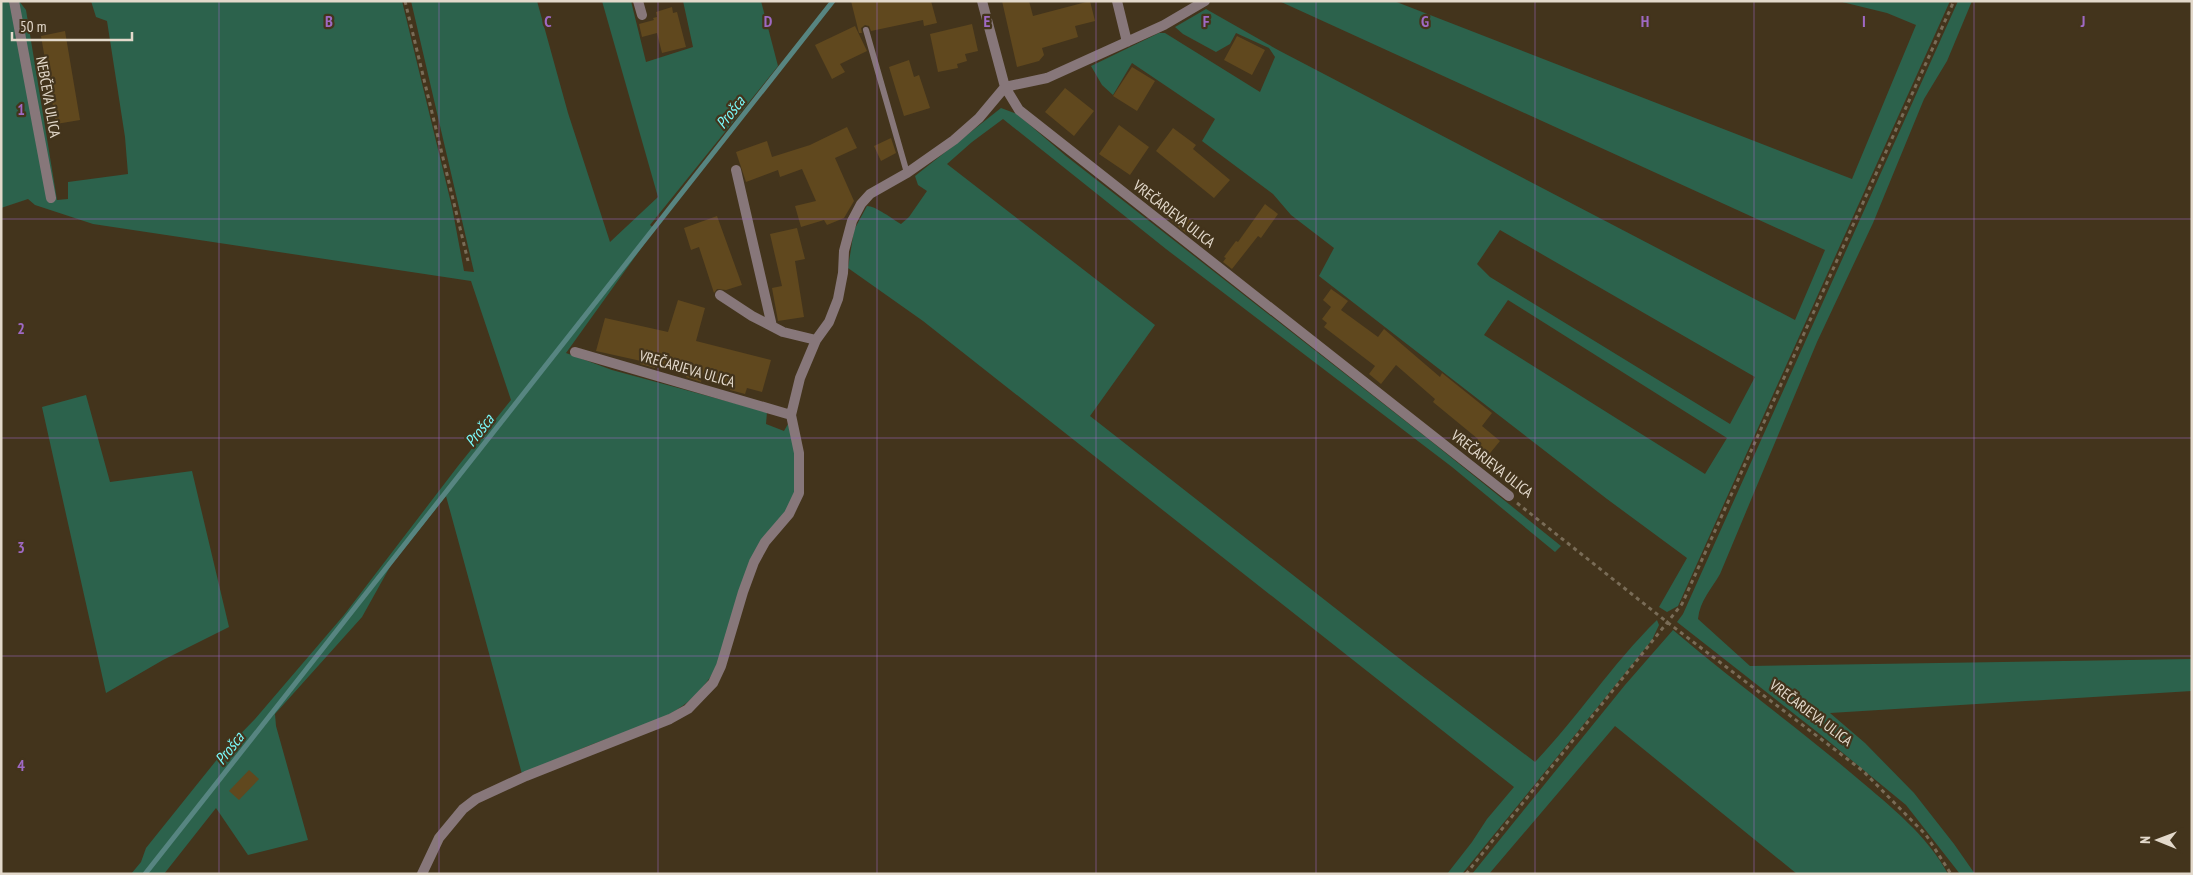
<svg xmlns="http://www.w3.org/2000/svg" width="2193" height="875" viewBox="0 0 2193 875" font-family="'PT Sans Narrow',sans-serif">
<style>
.green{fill:#2c624c;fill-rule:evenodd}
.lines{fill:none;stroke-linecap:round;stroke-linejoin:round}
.stream{stroke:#578581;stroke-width:5}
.building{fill:#60481e}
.path{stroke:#796c57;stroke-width:3;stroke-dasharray:4 4;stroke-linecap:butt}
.service{stroke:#87777a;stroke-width:6}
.minor{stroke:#87777a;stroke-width:10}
.grid{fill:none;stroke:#9f69c3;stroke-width:1;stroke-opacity:0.55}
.labels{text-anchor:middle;stroke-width:4.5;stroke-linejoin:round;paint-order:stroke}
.street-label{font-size:15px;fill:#e3d9cb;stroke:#43341c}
.water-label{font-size:16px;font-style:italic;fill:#7af9fa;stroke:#43341c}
.grid-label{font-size:16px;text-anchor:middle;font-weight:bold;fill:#9f69c3;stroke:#43341c;stroke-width:4.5;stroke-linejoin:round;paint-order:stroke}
</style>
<rect width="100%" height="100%" fill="#43341c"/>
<!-- green -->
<path class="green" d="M1 1H19L26 10 57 200 68 199V182L128 174 125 137 107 21 96 17 91 1H402L452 207 464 271 474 272 411 1H537L568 113 610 242 658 197 602 1H631L646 62 693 47 683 1H761L778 66 650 225 655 229 566 353 612 370 767 412 766 424 784 431 788 424 794 447V495L787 511 765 538 718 664C690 718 645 724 593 744 569 753 546 765 522 774L446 496 391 565 362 617 275 714 276 726 308 840 248 855 216 808 164 874H131L141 862 146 848 223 752 255 719 344 615 458 466 511 400 471 281 93 224 35 205 28 199 1 208Z
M1279 1H1394L1852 179 1916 25 1887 13 1838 1H1950L1678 606 1667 612 1659 607 1687 558 1607 499 1319 276 1334 248 1291 215 1273 194 1202 141 1215 119 1132 63 1113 95 1102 85 1091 66 1159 33H1165L1260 92 1275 57 1269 48 1236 33 1230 44 1216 52 1183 34 1175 27 1206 9 1278 50 1795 320 1825 250ZM1500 230 1755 377 1730 424 1490 277 1477 264ZM1508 300 1727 438 1705 474 1484 335Z
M1958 1H1972L1947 61 1924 99 1873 223 1817 342 1720 574C1711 590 1700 600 1698 619L1750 666 2192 659V691L1830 713 1865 743 1914 793 1954 844 1975 874H1960L1906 805 1821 735 1677 622 1683 614Z
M1001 108 1017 114 1066 156 1427 438 1561 546 1555 552 1452 467 1166 249 1003 119 972 142 947 164 1155 325 1090 416 1409 666 1535 762C1578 717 1612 664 1657 620L1659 625 1652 640 1462 874H1447L1472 842 1487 819 1514 787 923 321 848 268 854 230 867 206C876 206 892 219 901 224L909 217 927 191 918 185 915 176Z
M86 395 110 482 192 471 229 627 163 660 106 693 42 407Z
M1673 630C1733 681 1797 727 1857 778 1890 806 1927 835 1948 874H1797L1615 726 1489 874H1472L1625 685Z"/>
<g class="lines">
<!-- stream -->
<path class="stream" d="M145 874 833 1"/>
</g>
<!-- building -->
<path class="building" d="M851 1H931L937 23 924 26 923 20 871 31 869 26 865 25 861 28 862 33H859Z
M1002 1H1029L1033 16 1090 1 1095 21 1075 26 1078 37 1042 48 1044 55 1039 61 1017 67Z
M672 7 673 13 677 12 686 47 662 53 657 33 642 37 639 24 654 20 653 18 657 17 656 12Z
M972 24 978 51 965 54 967 61 957 64 958 68 938 72 930 34Z
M855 26 867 51 840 64 845 72 832 79 815 45Z
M65 31 80 120 56 124 41 36Z
M1237 36 1265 50 1252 75 1224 60Z
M909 60 914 77 919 75 930 108 904 116 889 67Z
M1132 67 1155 81 1137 111 1113 96Z
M1065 88 1094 111 1074 136 1045 112Z
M1119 125 1149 147 1130 175 1099 154Z
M847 127 857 148 835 158 854 201 844 218 827 225 824 220 801 227 795 206 816 201 802 169 780 177 778 170 746 182 736 152 767 141 772 157 810 145Z
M1173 128 1196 145 1193 149 1230 180 1214 198 1156 151Z
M891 138 896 153 881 161 874 146Z
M1168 201 1194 223 1186 233 1159 211Z
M1265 204 1278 214 1261 238 1258 236 1232 269 1223 262 1226 258 1224 257 1236 241 1238 242Z
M717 216 742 285 726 290 717 289 714 293 699 247 691 250 684 228Z
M797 228 805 259 795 261 804 317 778 321 772 288 782 286 770 234Z
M1331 289 1348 301 1341 310 1378 337 1384 329 1440 377 1442 373 1492 413 1482 426 1500 441 1486 458 1472 447 1478 439 1433 402 1435 399 1396 365 1381 384 1369 374 1375 366 1324 327 1327 323 1322 319 1331 307 1323 300Z
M678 300 705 308 696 341 771 360 762 392 747 388 745 394 730 390 731 385 702 377 701 382 686 377 687 371 656 363 655 368 640 364 641 361 596 351 605 318 668 332Z
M249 770 259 779 239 800 229 791Z"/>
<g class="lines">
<!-- path -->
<path class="path" d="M405 1 468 261
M1517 503 1667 622 1863 771 1926 835 1951 874
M1466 874 1682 604 1954 1"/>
<!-- service -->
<path class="service" d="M866 30 907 173"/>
<!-- minor -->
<path class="minor" d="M14 1 51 198
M638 1 642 15
M982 1 1005 87 1019 110 1509 496
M1117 1 1127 42
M736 170 772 326
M720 295 752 316 783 332 816 340
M575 352 791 415
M422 874 439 838 463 809 476 799 526 776 670 719 688 709 713 683 721 666 743 592 754 562 765 542 789 514 799 493V453L791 415 800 378 816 340 829 322 838 299 843 273 844 251 852 221 861 204 870 194 907 173 954 140 979 118 1005 87 1047 78 1164 25 1205 1"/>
</g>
<!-- grid -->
<path class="grid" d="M219 1V874M439 1V874M658 1V874M877 1V874M1096 1V874M1316 1V874M1535 1V874M1754 1V874M1974 1V874M1 219H2192M1 438H2192M1 656H2192"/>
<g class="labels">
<!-- street labels -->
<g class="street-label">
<text transform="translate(48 97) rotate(80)" y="5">NEBČEVA ULICA</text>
<text transform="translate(1174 214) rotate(38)" y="5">VREČARJEVA ULICA</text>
<text transform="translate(687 369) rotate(16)" y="5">VREČARJEVA ULICA</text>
<text transform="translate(1492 464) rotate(38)" y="5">VREČARJEVA ULICA</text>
<text transform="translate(1811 713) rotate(37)" y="5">VREČARJEVA ULICA</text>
</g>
<!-- water labels -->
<g class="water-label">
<text transform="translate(730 112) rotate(-52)" y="6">Prošca</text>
<text transform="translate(479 430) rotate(-52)" y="6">Prošca</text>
<text transform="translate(229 748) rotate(-52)" y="6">Prošca</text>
</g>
</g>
<g class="grid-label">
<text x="329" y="27">B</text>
<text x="548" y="27">C</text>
<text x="768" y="27">D</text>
<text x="987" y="27">E</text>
<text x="1206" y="27">F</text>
<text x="1425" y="27">G</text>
<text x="1645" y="27">H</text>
<text x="1864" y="27">I</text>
<text x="2083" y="27">J</text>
<text x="21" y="115">1</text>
<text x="21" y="334">2</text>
<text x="21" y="553">3</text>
<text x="21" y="771">4</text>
</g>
<!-- border -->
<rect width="2193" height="875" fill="none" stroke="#e3d9cb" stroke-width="5"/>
<!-- north arrow -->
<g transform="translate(2158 840) rotate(271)" stroke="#43341c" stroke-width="4" paint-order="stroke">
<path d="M0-4L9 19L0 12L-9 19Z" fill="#e3d9cb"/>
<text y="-8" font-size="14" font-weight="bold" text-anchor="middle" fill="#e3d9cb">N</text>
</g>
<!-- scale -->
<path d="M12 32v8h120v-8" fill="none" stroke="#e3d9cb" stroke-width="2.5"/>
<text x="20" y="32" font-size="15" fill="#e3d9cb" stroke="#43341c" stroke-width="4" paint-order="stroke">50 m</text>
</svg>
